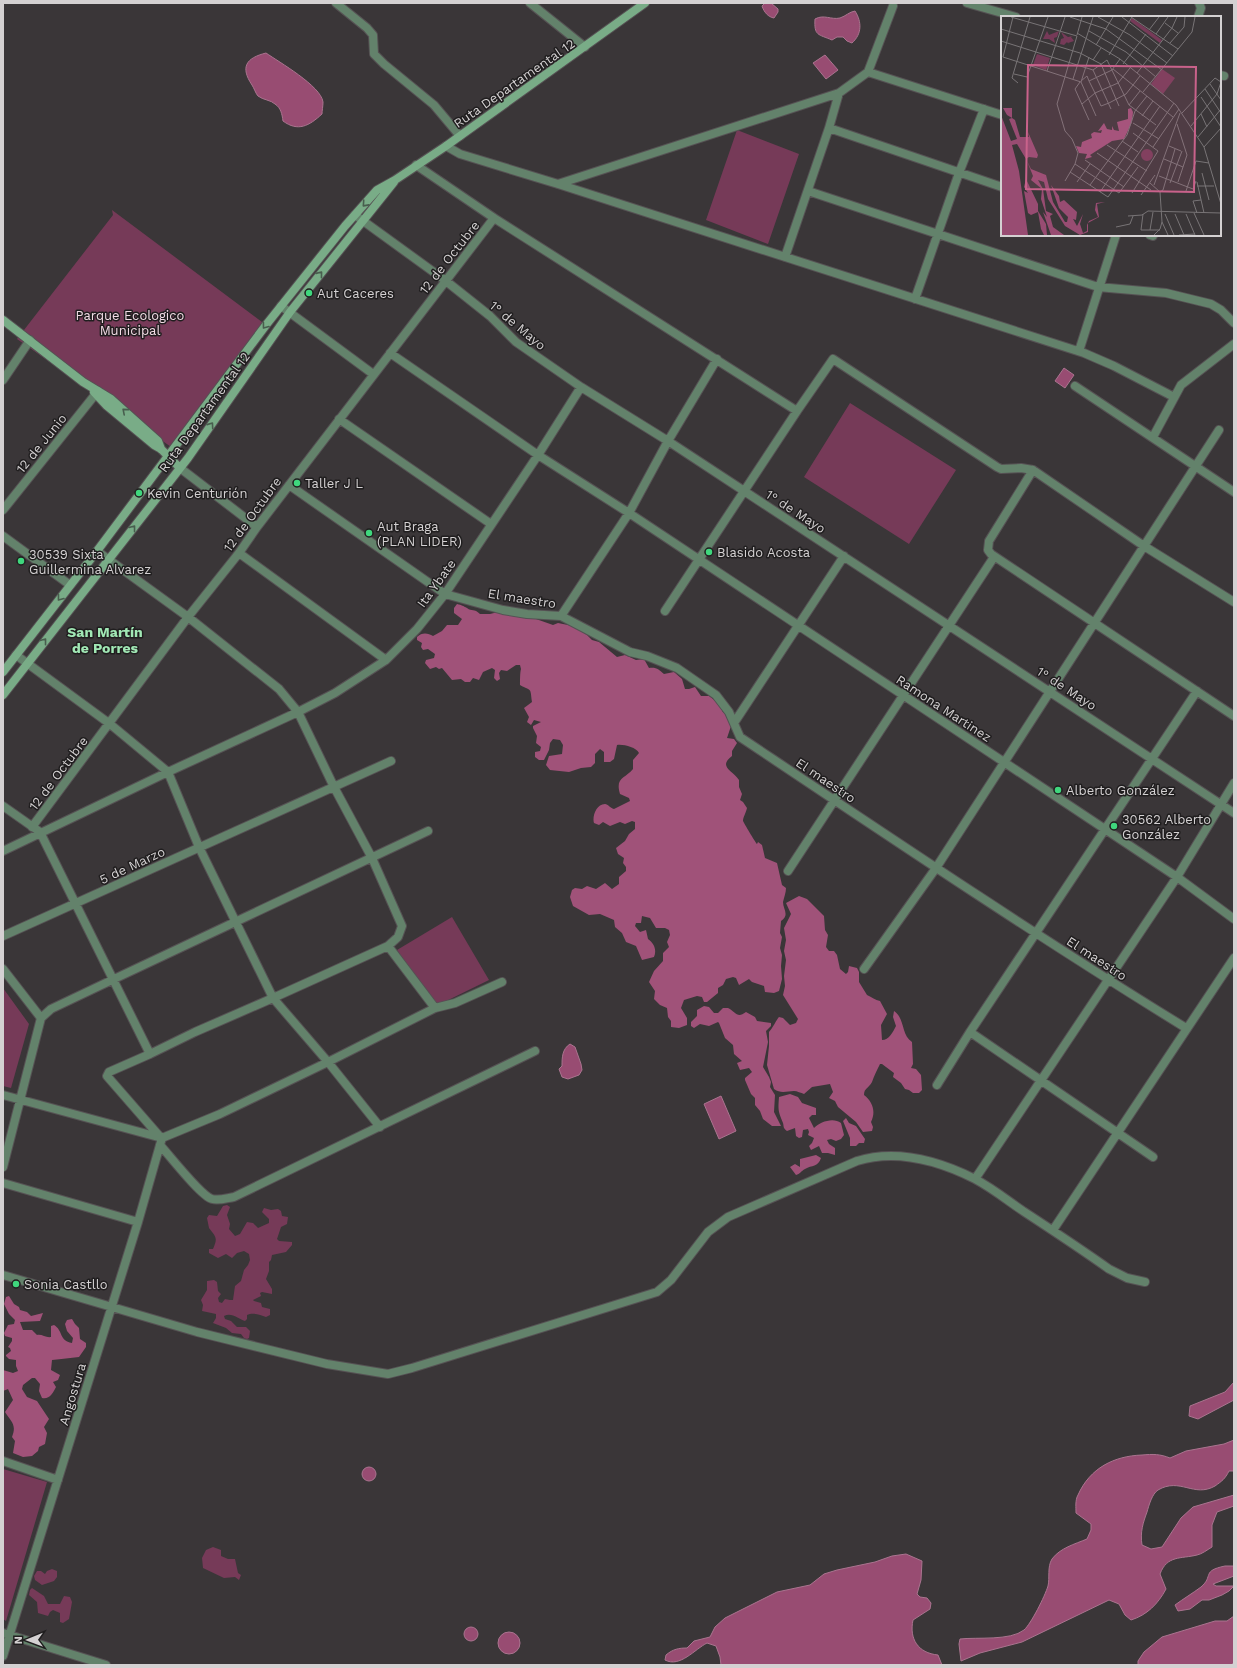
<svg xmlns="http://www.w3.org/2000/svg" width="1237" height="1668" viewBox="0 0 1237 1668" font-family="'Work Sans',sans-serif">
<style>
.green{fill:#763a58}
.forest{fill:#a05279}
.water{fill:#984c72;stroke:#aa748f}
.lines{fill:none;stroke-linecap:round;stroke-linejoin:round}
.street-casing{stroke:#565254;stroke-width:10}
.secondary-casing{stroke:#565254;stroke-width:10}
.street{stroke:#63826b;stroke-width:8}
.secondary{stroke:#79ac87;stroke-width:8}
.oneway{stroke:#485e4e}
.poi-dot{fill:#3fd77d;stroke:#201e1f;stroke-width:1.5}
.labels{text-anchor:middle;stroke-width:3;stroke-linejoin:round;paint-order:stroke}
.street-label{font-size:13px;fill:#d4d1d2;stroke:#201e1f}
.poi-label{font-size:13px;fill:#d4d1d2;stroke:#201e1f;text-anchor:start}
.park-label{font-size:13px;fill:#f2dbe5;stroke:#201e1f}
.neighbourhood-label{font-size:14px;font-weight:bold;fill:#a1e8b5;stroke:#201e1f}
.inset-road{fill:none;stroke:#787476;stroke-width:1}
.view{fill:#c9628b;fill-opacity:0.15;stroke:#c9628b;stroke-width:2}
.inset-edge{fill:none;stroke:#d4d1d2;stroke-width:2}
</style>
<rect width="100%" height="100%" fill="#3a3638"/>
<!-- green -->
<path class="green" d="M737 130 799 154 768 244 706 220Z
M112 210 266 325 174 449 17 339 113 215Z
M850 403 956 470 909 544 804 477Z
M452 917 489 980 436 1006 397 950Z
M3 988 29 1024 11 1088 3 1086Z
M223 1206 227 1205 230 1207 227 1215 230 1224 229 1229 235 1236 240 1234 247 1222 253 1223 258 1228 269 1223V1219L262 1212 264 1208 271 1210 278 1209 281 1211 282 1216 288 1217 287 1224 281 1227 277 1239 279 1241 292 1242V1245L286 1252 272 1255 271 1260 269 1262V1271L266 1279 272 1289V1294L262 1292 260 1293 261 1296 253 1300 254 1301 261 1303 262 1307 270 1309V1315L266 1317C260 1315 253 1312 247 1315V1319L245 1321C238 1319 232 1312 224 1316L225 1319 231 1321 237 1327H246L250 1331 249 1338 247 1339 244 1338 241 1334 232 1333 226 1328 213 1323 216 1318V1314L202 1311 203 1305 201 1300 207 1290V1281L214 1280 217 1282 218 1291 221 1294 218 1298 219 1302 222 1303 225 1299 230 1300H233L235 1286 241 1281 244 1270 248 1265 250 1260 249 1254 244 1251 237 1253 232 1258 226 1254 218 1258 209 1253V1249H213C218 1238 216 1237 209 1228L207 1218 209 1215 217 1216Z
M3 1469 47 1482 6 1621 3 1619Z
M213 1547 221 1550V1556L228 1559H235L238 1573 241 1575 239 1580 235 1577 224 1578 203 1568 202 1558 206 1550Z
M52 1569 57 1571V1577L54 1581 42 1585 35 1580 34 1576 37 1571H41L45 1574 47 1571Z
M32 1588 44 1596 48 1604H60L64 1596 70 1597 72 1602 69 1619 63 1623 60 1622V1613L53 1610 50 1612 48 1616 38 1613 37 1602 29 1595 30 1590Z"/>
<!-- forest -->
<path class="forest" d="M457 604C462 605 463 606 467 608 472 612 474 608 480 614H490L498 612 512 616 526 617 530 619H536L553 625 558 623 573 626 587 635 592 640 599 642 617 657 625 655 636 660 644 659 649 668C657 667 659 670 664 674L674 672 682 679 685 689H689L695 687 701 696H709L722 706V711L726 715 731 726 727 738 734 739 737 743 732 751V756C718 767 732 770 739 780V787L742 794 740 800 743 802 747 808C746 813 743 817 743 821 744 823 755 842 757 844L758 842 762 845 765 858 777 863 782 885 786 888C786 893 784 897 783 902 783 909 790 915 781 921L780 933 782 937 780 948 782 955 781 966 782 979 779 991 774 993 765 992 764 986 752 982 749 979 739 985 736 978 733 977 726 979 723 985 718 988V993L707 1002H704L702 997 697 996 684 1000 681 1008 687 1018V1025L679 1028 671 1027V1021L668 1017 667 1008 660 1005 654 999 655 991 649 982 654 971 663 961V953L669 947 667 942 670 935 669 930 665 928H656L650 918 642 916 641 923H636L635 926 640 932 646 930 648 939C654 943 657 950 654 957L642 960 636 946 626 942 622 933 615 927 614 920 600 914 589 915 573 906 570 897 572 890 575 888 582 889 587 886 596 889 605 883 612 889 619 884V877L626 871V867L623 863 624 858 618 854 616 848 625 841 629 834 635 829V822L632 821 625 824 620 822 610 826 603 822 599 825 594 823C592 817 596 804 605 804 608 804 610 808 614 809L630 801 629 798 620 794C615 777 625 779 633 769V760L639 753C636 747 623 744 617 745L614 759 610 762H604V752L600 749 595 754V763L591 767 581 768 569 772 550 770 546 765 549 756 562 754 563 745 560 740 553 739 550 743 549 750 544 760H539L535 757V752L540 751 541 747 536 743 537 736 533 728V726L541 722 534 720 531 725 527 722 529 717 524 708 532 702C530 686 532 692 520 685 520 681 520 672 521 669L520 665H516L507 671 501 670 499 673 500 679 497 681 494 678 495 670 492 668 483 672 479 680 473 678 470 682H465L461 679 452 680 442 668 439 669 436 667 430 669 425 663 426 660 434 658 435 654 428 649 423 650 421 647 422 643 417 640V637C422 632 428 633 433 636L442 631 447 625H458L462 619 454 613V608Z
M799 896 807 899 824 916 825 930 828 935 826 947 829 951H834L837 955 840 969 846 974 848 972 849 966 857 968 859 972V982L867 995C872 997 875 1000 880 1001L887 1014 881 1025 882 1040C889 1040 893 1032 896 1026L893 1017 894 1011C905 1018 901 1035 912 1042L913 1064 911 1068 916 1069 921 1075 922 1090 919 1093H913L909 1090 905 1089 901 1083 893 1077 894 1073 882 1064H880C877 1070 874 1076 872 1082 869 1088 864 1088 864 1095 873 1102 876 1112 871 1122L873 1127 872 1131 863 1132 856 1122 838 1107 835 1101 829 1098 833 1092 830 1084 812 1087 804 1094C801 1093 797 1091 794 1091 787 1091 781 1094 774 1089L767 1065 769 1046V1032C772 1029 777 1019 779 1017L783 1018 790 1025 796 1023 798 1019 783 995 785 986 784 976 786 960 784 951 786 940 784 928 791 914 786 903Z
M704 1006 709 1007 714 1013H718L723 1008H728C736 1012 737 1019 746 1012L755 1017 757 1021 771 1023V1026L766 1031 768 1042 763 1067 769 1077 771 1082 770 1087 775 1095 774 1112 781 1126H772L763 1119 760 1111 755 1105V1098L751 1094 745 1080V1078L752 1072 749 1068 740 1070 737 1063 742 1061 734 1054 733 1045 725 1038 719 1023 718 1022 709 1026 700 1024 694 1028 691 1026V1022L697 1016V1010Z
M790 1094 798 1097 802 1103 816 1108V1115H812L809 1118 814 1128C820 1122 833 1117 841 1123L844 1135 841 1139 836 1141 831 1139 827 1140 829 1144 835 1148V1155L828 1153H822L819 1146 811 1150 809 1146 812 1143 814 1138 808 1135 809 1132 808 1129 803 1130 802 1137 799 1138 796 1136 795 1128 787 1131C783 1128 784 1127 783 1123 778 1111 778 1110 779 1097Z
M846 1118 849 1123 856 1126 865 1139 864 1143H859L856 1146H850V1138L843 1121Z
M816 1155 821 1158C818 1167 812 1165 805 1169 801 1171 800 1174 796 1175L790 1167 795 1164 800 1167V1159Z
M9 1296 14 1304 19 1307 20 1310 27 1312 31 1316 43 1313 40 1321 20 1322 23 1330H32L37 1335C42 1334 46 1338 51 1337V1326L54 1325C63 1330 59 1341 72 1343L73 1338 67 1331 65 1324 67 1320 72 1319 75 1324 79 1328 80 1339 86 1343V1347L79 1357C70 1358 62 1359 52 1360L51 1370 60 1375 58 1380 53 1382 56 1387C53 1393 49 1400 42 1398L39 1391 40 1384 35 1378H32L23 1385 22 1389 27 1397 37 1401 49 1419 44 1427 47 1433 45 1444 39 1447 38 1451 32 1456 23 1457 13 1453 15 1441 12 1437C17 1424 11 1422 5 1412L13 1400 8 1389 3 1391V1370L13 1373 18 1371 16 1366V1360L9 1359 6 1356V1355L11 1351 10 1348 8 1347 12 1341V1338L5 1336 4 1333 8 1325 14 1324 15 1320 9 1314 4 1304 6 1297Z"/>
<!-- water -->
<path class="water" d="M765 3H771L778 9V12L774 18C768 17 764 12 762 6Z
M855 11C862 22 862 34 852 43L847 41 843 37H837L832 40C818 34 814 36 815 19 824 14 831 20 840 18 846 16 849 12 855 11Z
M266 53C279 62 321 86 323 102 323 106 322 111 322 114 309 126 298 132 283 121 282 114 281 108 275 104 271 100 263 100 258 96 256 94 254 88 252 85 240 67 246 58 266 53Z
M825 55 838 70 826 79 813 63Z
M1064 368 1074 375 1065 388 1055 381Z
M570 1044 575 1047 581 1064 582 1070 579 1075 568 1079 562 1077 559 1069 562 1066C562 1058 562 1049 570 1044Z
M721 1096 736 1131 719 1139 704 1104Z
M1234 1382V1400L1198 1419 1189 1416 1190 1406 1225 1392Z
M1234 1440V1471H1229C1225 1479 1222 1481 1215 1486 1194 1498 1180 1477 1158 1490 1152 1494 1149 1505 1147 1512 1143 1523 1140 1532 1142 1545L1151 1549 1162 1547 1181 1518 1193 1507 1234 1495V1506L1217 1512 1212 1525V1547C1207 1550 1202 1554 1197 1555 1181 1559 1167 1555 1160 1574L1166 1589C1158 1604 1147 1615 1131 1620L1125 1615 1119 1604 1109 1600 1022 1642 980 1653 961 1661 959 1644 960 1639C977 1637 1010 1641 1024 1630 1031 1624 1045 1596 1048 1586 1050 1578 1047 1567 1052 1559 1060 1548 1075 1544 1087 1539L1091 1530V1524L1076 1513C1076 1508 1075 1500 1078 1495 1090 1468 1114 1456 1142 1455 1153 1454 1160 1454 1170 1458L1186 1451 1224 1444Z
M362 1474a7 7 0 1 1 14 0a7 7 0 1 1-14 0Z
M906 1554 922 1561 921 1580 917 1594 920 1597 927 1598 931 1603 930 1609 913 1620C909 1639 918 1653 938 1655L942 1665H721L720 1657 716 1646 707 1643C695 1649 680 1668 665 1660L666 1655C673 1649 679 1648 687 1648L694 1641 710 1637 715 1627 725 1618 777 1592 810 1585 824 1574 837 1570 875 1562 892 1556Z
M1225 1566H1234V1576L1213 1584 1216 1586H1234L1229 1591 1222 1595 1209 1600H1202L1190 1609 1178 1611 1175 1605C1183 1599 1193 1593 1201 1587 1214 1576 1201 1571 1225 1566Z
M1234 1616V1662L1231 1665H1138V1661L1144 1652 1162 1637 1215 1621H1227Z
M464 1634a7 7 0 1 1 14 0a7 7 0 1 1-14 0Z
M498 1643a11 11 0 1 1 22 0a11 11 0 1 1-22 0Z"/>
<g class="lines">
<defs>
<path id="street" d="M336 3 367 28 373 35 374 54 384 64 434 105 460 136
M530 3 585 47
M967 3 1016 17
M1198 17 1201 8 1199 3
M868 72 893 6
M1220 75 1224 76
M829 128 1002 187
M446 146 460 154 558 184 1084 353 1114 366 1174 397
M416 165 494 218 797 411
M558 184 839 93 868 72 1002 115
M808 191 1098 287 1166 293 1211 304 1221 310 1234 323
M355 215 446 281 490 316 516 342 581 387 668 441 1234 813
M1150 235 1153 236
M785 257 829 128 839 93
M915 299 959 173 984 109
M281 306 373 374
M1079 351 1116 235
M390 353 538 455 629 513 1177 877 1234 919
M3 380 30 340
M1075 386 1234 492
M339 419 491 524
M1153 437 1181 385 1234 344
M180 468 257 527
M1033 470 989 541 988 550 991 554 1234 716
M289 485 445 594 503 610 527 614 561 616 630 652 647 656 677 668 716 695 729 712 740 737C888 836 1035 935 1186 1028
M3 510 98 391
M3 536 70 585
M97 551 188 617 279 689 298 712 334 787 372 858 402 926 398 937 388 946 273 998 328 1062 380 1127
M239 553 386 660
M665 611 797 411 833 359 997 467 1001 469 1021 468 1033 470 1144 546 1234 602
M561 616 629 513 668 441 717 359
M734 723 844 556
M3 806 40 832 150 1054 195 1032 273 998 199 847 168 772 110 724 16 655
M32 827 188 617 239 553 257 527 494 218
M3 851 168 772 298 712 335 693 386 660 417 629 445 594 538 455 581 387
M788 871 994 557
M3 936 391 761
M388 946 435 1008
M3 969 41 1018
M864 969 936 868 1219 430
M41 1018 51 1009 112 980 428 831
M970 1032 1153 1157
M150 1054 109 1072 107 1076 161 1138
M937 1085 970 1032 1197 691
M3 1095 162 1138 220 1114 328 1062 435 1008 455 1003 502 982
M160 1145C170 1156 201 1196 212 1199 219 1201 227 1198 234 1197L535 1051
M3 1167 41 1018
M975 1179 1177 877 1234 783
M3 1183 138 1222
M1053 1230 1234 958
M3 1275 197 1332 327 1364 388 1374 412 1368 657 1292 671 1280 708 1232 728 1217 857 1161C896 1149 939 1161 975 1179 992 1188 1007 1200 1023 1211 1052 1230 1081 1249 1109 1269L1127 1278 1145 1282
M3 1461 58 1480
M3 1633 106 1665
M3 1656 138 1222 162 1138"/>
<path id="secondary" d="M3 320 83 382 111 399 158 441 161 449
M94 392 107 406 154 445 161 449 180 468
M3 672 97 551 266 325 345 226 377 190 395 180 446 146 645 3
M3 695 188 458 290 312 394 182"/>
</defs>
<!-- street casing -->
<use href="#street" class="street-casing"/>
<!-- secondary casing -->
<use href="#secondary" class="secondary-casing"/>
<!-- street -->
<use href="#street" class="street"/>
<!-- secondary -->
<use href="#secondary" class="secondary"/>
</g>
<!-- one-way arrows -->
<defs><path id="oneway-chevron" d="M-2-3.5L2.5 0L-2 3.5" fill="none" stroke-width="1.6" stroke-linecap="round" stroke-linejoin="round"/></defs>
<g class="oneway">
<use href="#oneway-chevron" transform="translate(365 204) rotate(132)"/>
<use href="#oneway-chevron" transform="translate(320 274) rotate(-51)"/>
<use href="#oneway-chevron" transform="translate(265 326) rotate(127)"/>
<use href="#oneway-chevron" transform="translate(125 411) rotate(-139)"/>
<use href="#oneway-chevron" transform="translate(211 425) rotate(-55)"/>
<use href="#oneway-chevron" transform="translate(133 528) rotate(-52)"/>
<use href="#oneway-chevron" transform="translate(60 598) rotate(128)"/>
<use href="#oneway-chevron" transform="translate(44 641) rotate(-52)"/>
</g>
<!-- markers -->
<g class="poi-dot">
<circle cx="309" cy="293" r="4"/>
<circle cx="297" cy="483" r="4"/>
<circle cx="139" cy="493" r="4"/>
<circle cx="369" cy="533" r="4"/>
<circle cx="709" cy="552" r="4"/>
<circle cx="21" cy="561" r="4"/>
<circle cx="1058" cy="790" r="4"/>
<circle cx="1114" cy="826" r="4"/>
<circle cx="16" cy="1284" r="4"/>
</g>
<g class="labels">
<!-- street labels -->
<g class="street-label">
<text transform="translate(514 83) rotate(-35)" y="5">Ruta Departamental 12</text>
<text transform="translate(449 257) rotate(-52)" y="5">12 de Octubre</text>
<text transform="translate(518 325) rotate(40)" y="5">1° de Mayo</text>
<text transform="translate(204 412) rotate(-54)" y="5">Ruta Departamental 12</text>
<text transform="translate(41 443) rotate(-51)" y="5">12 de Junio</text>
<text transform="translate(796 511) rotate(33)" y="5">1° de Mayo</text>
<text transform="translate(252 514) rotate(-54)" y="5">12 de Octubre</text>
<text transform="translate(436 583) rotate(-54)" y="5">Ita Ybate</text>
<text transform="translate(522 598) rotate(9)" y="5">El maestro</text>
<text transform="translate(1067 688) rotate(33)" y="5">1° de Mayo</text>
<text transform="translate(944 708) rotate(33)" y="5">Ramona Martinez</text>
<text transform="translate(58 773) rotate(-53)" y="5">12 de Octubre</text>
<text transform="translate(826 780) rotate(34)" y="5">El maestro</text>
<text transform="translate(132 865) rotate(-25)" y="5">5 de Marzo</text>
<text transform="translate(1097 958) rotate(33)" y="5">El maestro</text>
<text transform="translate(72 1394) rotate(-73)" y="5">Angostura</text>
</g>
<!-- poi labels -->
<g class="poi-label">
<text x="317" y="298">Aut Caceres</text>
<text x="305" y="488">Taller J L</text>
<text x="147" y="498">Kevin Centurión</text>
<text x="377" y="531">Aut Braga<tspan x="377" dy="15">(PLAN LIDER)</tspan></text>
<text x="717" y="557">Blasido Acosta</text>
<text x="29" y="559">30539 Sixta<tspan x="29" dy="15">Guillermina Alvarez</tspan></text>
<text x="1066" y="795">Alberto González</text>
<text x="1122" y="824">30562 Alberto<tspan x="1122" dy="15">González</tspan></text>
<text x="24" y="1289">Sonia Castllo</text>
</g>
<!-- park labels -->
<g class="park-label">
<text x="130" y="320">Parque Ecologico<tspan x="130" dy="15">Municipal</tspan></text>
</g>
<!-- neighbourhood labels -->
<g class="neighbourhood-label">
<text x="105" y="637">San Martín<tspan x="105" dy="16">de Porres</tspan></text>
</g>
</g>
<!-- overview -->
<g transform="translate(1001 16)">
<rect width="220" height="220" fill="#3a3638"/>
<path d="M131 2 161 24 159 27 129 5ZM46 15 48 19 58 15 56 21 53 22 54 27 48 23H42ZM60 16 67 21 72 20 70 21 73 25 67 27 69 30 66 26 63 29 59 28 60 23 63 22ZM36 38 49 42 45 54 32 49ZM161 53 174 62 162 78 150 68ZM140 139a6 6 0 1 1 12 0a6 6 0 1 1-12 0Z" fill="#763a58"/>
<path d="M127 93 130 92 132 96 131 106 123 123 111 125 89 139 91 141 84 143 86 138 78 137 75 130 80 131 81 126 91 122 90 118 93 116 100 117 101 114 97 115 103 107 106 113 111 114V110L113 114 118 115 116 106 127 103Z" fill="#a05279"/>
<path d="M2 92H11V102L14 104 19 121H28L27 116 37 139 36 142 28 141 25 143 16 128 11 129 18 155 27 219H0V99L10 125 16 123 8 103 11 102 6 99ZM26 145 30 153 45 159 52 186 64 206H66L67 201 58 192 50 169 58 180 59 186 63 184 76 196 75 204 72 203 76 210 82 198 79 208 82 217 86 215V209L88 205 97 201 94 194 95 187 104 186 96 188 98 201 87 207V216L79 219 64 210 47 183 43 166 37 164 42 173 45 195 52 198 49 200 52 211 63 219H50L42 196 46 201 40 183 41 173 30 164 32 160ZM25 163 37 188V195L45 208 46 219H43L40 213 37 196 30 199 27 197 23 175 27 177 23 171Z" fill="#984c72"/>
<path class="inset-road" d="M10 1 76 20 56 88 64 115 71 123 77 137 74 148 64 165M12 1 2 41 80 66M69 1 105 13 161 54M97 1 129 19 166 47M121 1 172 40M130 1 177 33M164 7 177 17M0 13 79 37 100 48 118 90M148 14 158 1M88 15 125 36 155 61M76 17 119 43 175 89 203 131 220 188M155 18 167 1M76 19 81 1M0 25 92 54M169 27 183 11 184 1M95 29 112 1M108 39 131 1M88 41 80 66 95 100M119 43 111 54 88 65 94 77 117 67 129 52M92 44 100 32M122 48 145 18M112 53 172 101M92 54 106 44 128 89 155 109M92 54 110 93M46 55 64 1M136 57 171 12 176 1M13 58 26 61 47 1M72 63 92 1M80 65 86 60 88 65M79 66 74 73 88 104M17 67 11 62 29 1M209 68 220 84M204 73 220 97M142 76 191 16 194 1M200 81 220 111M81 88 94 77 100 90 108 87 125 78 139 60M128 89 139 75M181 97 214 62 220 66M200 98 206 111M141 100 152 85M132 107 158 123M176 108 186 139 177 166M190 110 216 78 220 66M197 121 220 93M121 125 137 136M106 129 146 155M168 130 180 135M152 131 178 93M203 131 220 112M96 137 150 174M163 143 182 151M84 144 123 171M74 148 118 177 137 151M69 156 107 181 173 87M201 157 208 184M158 160 192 173 195 165M76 166 89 148M196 166 203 197M149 167 159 176 162 174 174 133M169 167 181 135M89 169 126 119 134 95 146 80M153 169 179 97M196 170H213M185 175 195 145 208 147M99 176 159 90M131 177 157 135 132 117M140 179 154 159M193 197 203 219M196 197 192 185 200 184M142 198 140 214H159M164 198 173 219M174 198 183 219M185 198 194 219M127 200 141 199 147 195 220 197M161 206 167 219M115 211 129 208 132 200M149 214 152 196M153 219 159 213 161 206 159 176M178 219 194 218"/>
<path class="view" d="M27 49 195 51 193 176 25 173Z"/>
<rect width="220" height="220" class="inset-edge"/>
</g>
<!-- border -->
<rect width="1237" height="1668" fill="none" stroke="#d4d1d2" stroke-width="8"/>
<!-- north arrow -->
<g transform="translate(28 1640) rotate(269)" stroke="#201e1f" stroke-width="3" paint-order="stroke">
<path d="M0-3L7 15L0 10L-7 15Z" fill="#d4d1d2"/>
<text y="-6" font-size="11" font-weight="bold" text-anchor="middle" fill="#d4d1d2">N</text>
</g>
</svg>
